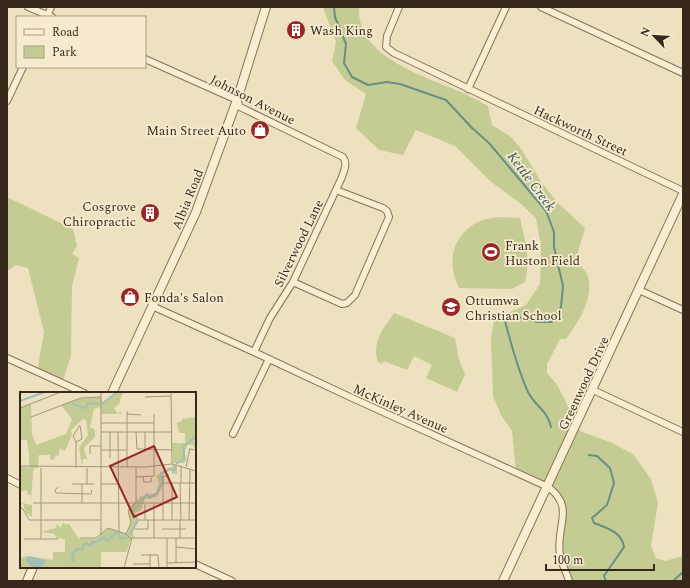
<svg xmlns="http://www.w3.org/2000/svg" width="690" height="588" viewBox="0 0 690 588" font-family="Spectral,serif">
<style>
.green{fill:#c5cc93}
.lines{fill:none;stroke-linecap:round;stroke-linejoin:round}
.stream{stroke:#698e85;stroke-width:2}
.minor-casing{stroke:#877157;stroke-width:8}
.tertiary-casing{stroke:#877157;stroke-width:10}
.minor{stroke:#f9eed2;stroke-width:6}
.tertiary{stroke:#f9eed2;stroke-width:8}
.labels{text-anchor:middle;stroke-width:3.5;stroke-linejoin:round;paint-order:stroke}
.poi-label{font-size:13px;fill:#36291c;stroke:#f6ebcf;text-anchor:start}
.street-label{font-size:13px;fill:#36291c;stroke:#f6ebcf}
.water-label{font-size:14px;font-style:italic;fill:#2b5754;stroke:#f6ebcf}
.inset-river{fill:none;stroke:#a2c0b8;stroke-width:2}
.inset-road{fill:none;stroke:#a4977e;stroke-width:1}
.view{fill:#972726;fill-opacity:0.15;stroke:#972726;stroke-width:2}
.inset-edge{fill:none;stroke:#36291c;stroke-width:2}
</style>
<rect width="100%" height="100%" fill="#eee1bf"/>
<!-- green -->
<path class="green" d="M323 7H359C356 57 425 76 461 92 470 96 479 101 488 106L492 125 511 137 522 150 541 182 558 203 585 228C583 238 576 252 578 261 580 267 587 271 588 277 594 299 578 322 566 339H560L547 364V373L558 386 580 431 612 443 633 454 651 479 658 503 651 546 656 558 665 561 683 556V581H569L560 555 561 499 516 472 512 431 501 415 493 396 491 340 494 319 526 305 540 284 541 246 536 218 521 204 490 181 455 146 416 130 403 155 379 150 356 128 366 94 345 80 332 61 336 42Z
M7 197 73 229 77 246 72 254 79 258 72 286 71 356 62 383 37 372 44 332 28 268 16 265 7 271Z
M501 217 520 218C525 240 531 259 525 282L512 289 459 288C447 264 451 239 474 224 482 219 492 218 501 217Z
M394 313 455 338 459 360 465 374 457 392 426 378 432 365 414 356 407 370 384 361 382 364 378 362C371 342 384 328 394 313Z"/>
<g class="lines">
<!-- stream -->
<path class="stream" d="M334 7 335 17 346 44 344 63 352 77 368 85 387 82 400 84 446 100 472 128 489 143 546 211 554 232V247L563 286 561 307 552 322H538L513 316 505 321C511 344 518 370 528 392 535 406 548 411 551 427
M589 455 597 456 610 468 614 483 607 505 592 518 594 523C607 528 622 532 624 547L604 576 606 581
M673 581 683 572"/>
<defs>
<path id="minor" d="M28 7 52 17
M399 7 387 36 386 47 394 53 683 191
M541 7 683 73
M47 17 51 7
M145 59 237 100 240 107 343 157C348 164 344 170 342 177L293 282 270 318 254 352
M468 89 506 7
M7 101 23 67
M293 282 342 304 347 303 355 295 389 217 387 211 383 208 336 190
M639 290 683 310
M152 306 254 352 350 397 548 487C576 507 555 527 560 555 561 563 567 573 569 581
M7 358 84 393
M593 390 683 432
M233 434 269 359
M7 478 21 485
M195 564 232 581"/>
<path id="tertiary" d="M112 393 196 212 237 100 266 7
M27 581 33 567
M503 581 683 194"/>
</defs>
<!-- minor casing -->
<use href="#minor" class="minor-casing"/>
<!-- tertiary casing -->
<use href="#tertiary" class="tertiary-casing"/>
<!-- minor -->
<use href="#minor" class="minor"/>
<!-- tertiary -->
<use href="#tertiary" class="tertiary"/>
</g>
<!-- icons -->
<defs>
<symbol id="building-disc" viewBox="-11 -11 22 22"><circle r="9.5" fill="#972726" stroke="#f6ebcf"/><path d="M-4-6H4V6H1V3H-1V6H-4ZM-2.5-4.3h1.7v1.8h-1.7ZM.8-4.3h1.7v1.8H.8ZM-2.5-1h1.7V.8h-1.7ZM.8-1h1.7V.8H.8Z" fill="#fff"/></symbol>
<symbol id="shop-disc" viewBox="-11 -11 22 22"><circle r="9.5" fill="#972726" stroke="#f6ebcf"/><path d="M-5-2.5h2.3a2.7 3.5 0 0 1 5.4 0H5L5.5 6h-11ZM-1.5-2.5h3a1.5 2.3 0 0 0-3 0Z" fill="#fff"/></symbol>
<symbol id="stadium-disc" viewBox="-11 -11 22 22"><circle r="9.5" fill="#972726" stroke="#f6ebcf"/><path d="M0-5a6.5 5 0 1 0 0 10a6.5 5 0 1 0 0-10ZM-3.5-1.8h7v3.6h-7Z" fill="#fff"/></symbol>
<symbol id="school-disc" viewBox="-11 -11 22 22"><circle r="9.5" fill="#972726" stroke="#f6ebcf"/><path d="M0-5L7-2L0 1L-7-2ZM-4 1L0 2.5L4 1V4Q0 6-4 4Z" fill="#fff"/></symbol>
</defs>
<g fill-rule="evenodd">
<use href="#building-disc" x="285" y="19" width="22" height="22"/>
<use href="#shop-disc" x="249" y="119" width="22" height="22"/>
<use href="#building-disc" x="139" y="202" width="22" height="22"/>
<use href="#stadium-disc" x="480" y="241" width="22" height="22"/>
<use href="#shop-disc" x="119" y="286" width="22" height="22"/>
<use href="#school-disc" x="440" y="296" width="22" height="22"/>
</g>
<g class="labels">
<!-- poi labels -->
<g class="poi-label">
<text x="310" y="35">Wash King</text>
<text x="246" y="135" text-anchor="end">Main Street Auto</text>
<text x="136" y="211" text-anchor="end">Cosgrove<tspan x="136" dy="15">Chiropractic</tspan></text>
<text x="505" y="250">Frank<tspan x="505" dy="15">Huston Field</tspan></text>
<text x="144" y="302">Fonda's Salon</text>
<text x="465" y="305">Ottumwa<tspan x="465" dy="15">Christian School</tspan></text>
</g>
<!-- street labels -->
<g class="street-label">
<text transform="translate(253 99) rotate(27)" y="5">Johnson Avenue</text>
<text transform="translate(581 130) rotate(25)" y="5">Hackworth Street</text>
<text transform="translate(187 199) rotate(-68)" y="5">Albia Road</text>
<text transform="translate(298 243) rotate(-64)" y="5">Silverwood Lane</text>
<text transform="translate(583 383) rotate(-65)" y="5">Greenwood Drive</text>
<text transform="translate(401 408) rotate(24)" y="5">McKinley Avenue</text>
</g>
<!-- water labels -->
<g class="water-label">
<text transform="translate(532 181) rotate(53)" y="5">Kettle Creek</text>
</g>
</g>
<!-- overview -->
<g transform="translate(20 392)">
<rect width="176" height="176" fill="#eee1bf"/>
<path d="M96 0H110L102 2 99 12 94 16 98 22 101 19V22H81V15L74 17 70 35 75 38V45L64 56 67 67H63L62 74 59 55 68 43 66 28 63 27 51 38 52 43 45 59 40 57 38 64 36 63 33 68 30 67V63H19L18 76H14L13 80 11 110V103L7 102V98L0 100V74L9 76V62L7 48H0V16L11 11 12 42 16 53 46 42 52 27 41 13 57 7 81 5 83 11ZM176 25V59L173 53H168L164 60 167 67 164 71H153L152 51H165V41H159L157 30H161L162 27ZM154 73 157 74V82H152L151 78 144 82 143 93 137 105 125 107 121 118 115 121 118 129 112 138 114 146 110 148 107 160H81V176H0V166L8 164 33 168V160H45V147L36 146 35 142 21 140 36 136 37 131 40 136 44 130 45 133 49 132 59 147H76L88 136 106 142 111 131 108 118 121 104 136 101 139 92 136 84ZM0 111 12 113V125L6 121 3 112 0 114Z" fill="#c5cc93"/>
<path d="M8 164 25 168 22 176H12L6 168Z" fill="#a2c0b8"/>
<path class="inset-river" d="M0 9 25 0M52 12 65 16 68 11 80 12M82 12 97 0M156 72 164 67V54L176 44M121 109 127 102 130 106 137 101 142 90 141 81 149 77 154 78 156 74M110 143 118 128 111 119 120 113M51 169 54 168 52 162 57 157 62 158 65 151 71 154 72 150H76L84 145 87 149 97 140 102 147 107 145"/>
<path class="inset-road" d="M81 0V143M151 0 152 72 176 79M125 5 151 4M0 16 41 0M107 19V76M107 22 121 23M11 25 61 6 81 5M81 31H134M60 33 62 47 56 50 53 44ZM81 40H152M90 40V66M98 40 99 139M116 40 117 57 152 58M56 50V76M169 57 176 58V72M81 58H107M125 58V40M70 62V54H81M0 74 125 75 152 72M166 75 170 56M21 76V147M67 76V92M116 85 134 84V22M123 85 124 90H131V85M143 91H176M160 91 161 128M161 91V75M52 92H74M62 92V111M81 92H99M38 95 35 98 36 101 71 102 72 98M13 111H176M134 111V146M125 112V128M0 116 3 117 9 128M9 128H81M119 128H176M143 128V85L149 83M152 128V91M160 128V146M169 128 170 77M115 137H128V128M142 137H166M106 142 111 131 108 118 116 111V76M60 146H76L88 136 106 142 111 147M147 146V176M156 146V171M4 147H38M156 155 176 157M121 163H138L139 176M147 171 176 170M113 172H130M104 176 112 146H176M130 176V162"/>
<path class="view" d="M134 54 157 105 114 125 90 74Z"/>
<rect width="176" height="176" class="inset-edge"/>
</g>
<!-- border -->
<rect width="690" height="588" fill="none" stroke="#36291c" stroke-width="16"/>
<!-- legend -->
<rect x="16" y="16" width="130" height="52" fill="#f6ebcf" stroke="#a99d87"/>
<rect x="24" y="29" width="20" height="6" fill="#f9eed2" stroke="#a99d87"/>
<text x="52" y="36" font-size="12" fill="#36291c">Road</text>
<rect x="24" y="46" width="20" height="12" fill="#c5cc93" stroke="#a99d87"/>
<text x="52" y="56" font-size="12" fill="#36291c">Park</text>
<!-- north arrow -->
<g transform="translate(654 36) rotate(295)" stroke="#f6ebcf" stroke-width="3" paint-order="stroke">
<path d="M0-3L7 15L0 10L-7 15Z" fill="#36291c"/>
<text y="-6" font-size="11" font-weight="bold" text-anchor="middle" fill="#36291c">N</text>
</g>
<!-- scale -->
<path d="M546 564v6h108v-6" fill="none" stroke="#36291c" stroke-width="2"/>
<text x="552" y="564" font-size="12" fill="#36291c" stroke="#f6ebcf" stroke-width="3" paint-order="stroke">100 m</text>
</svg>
